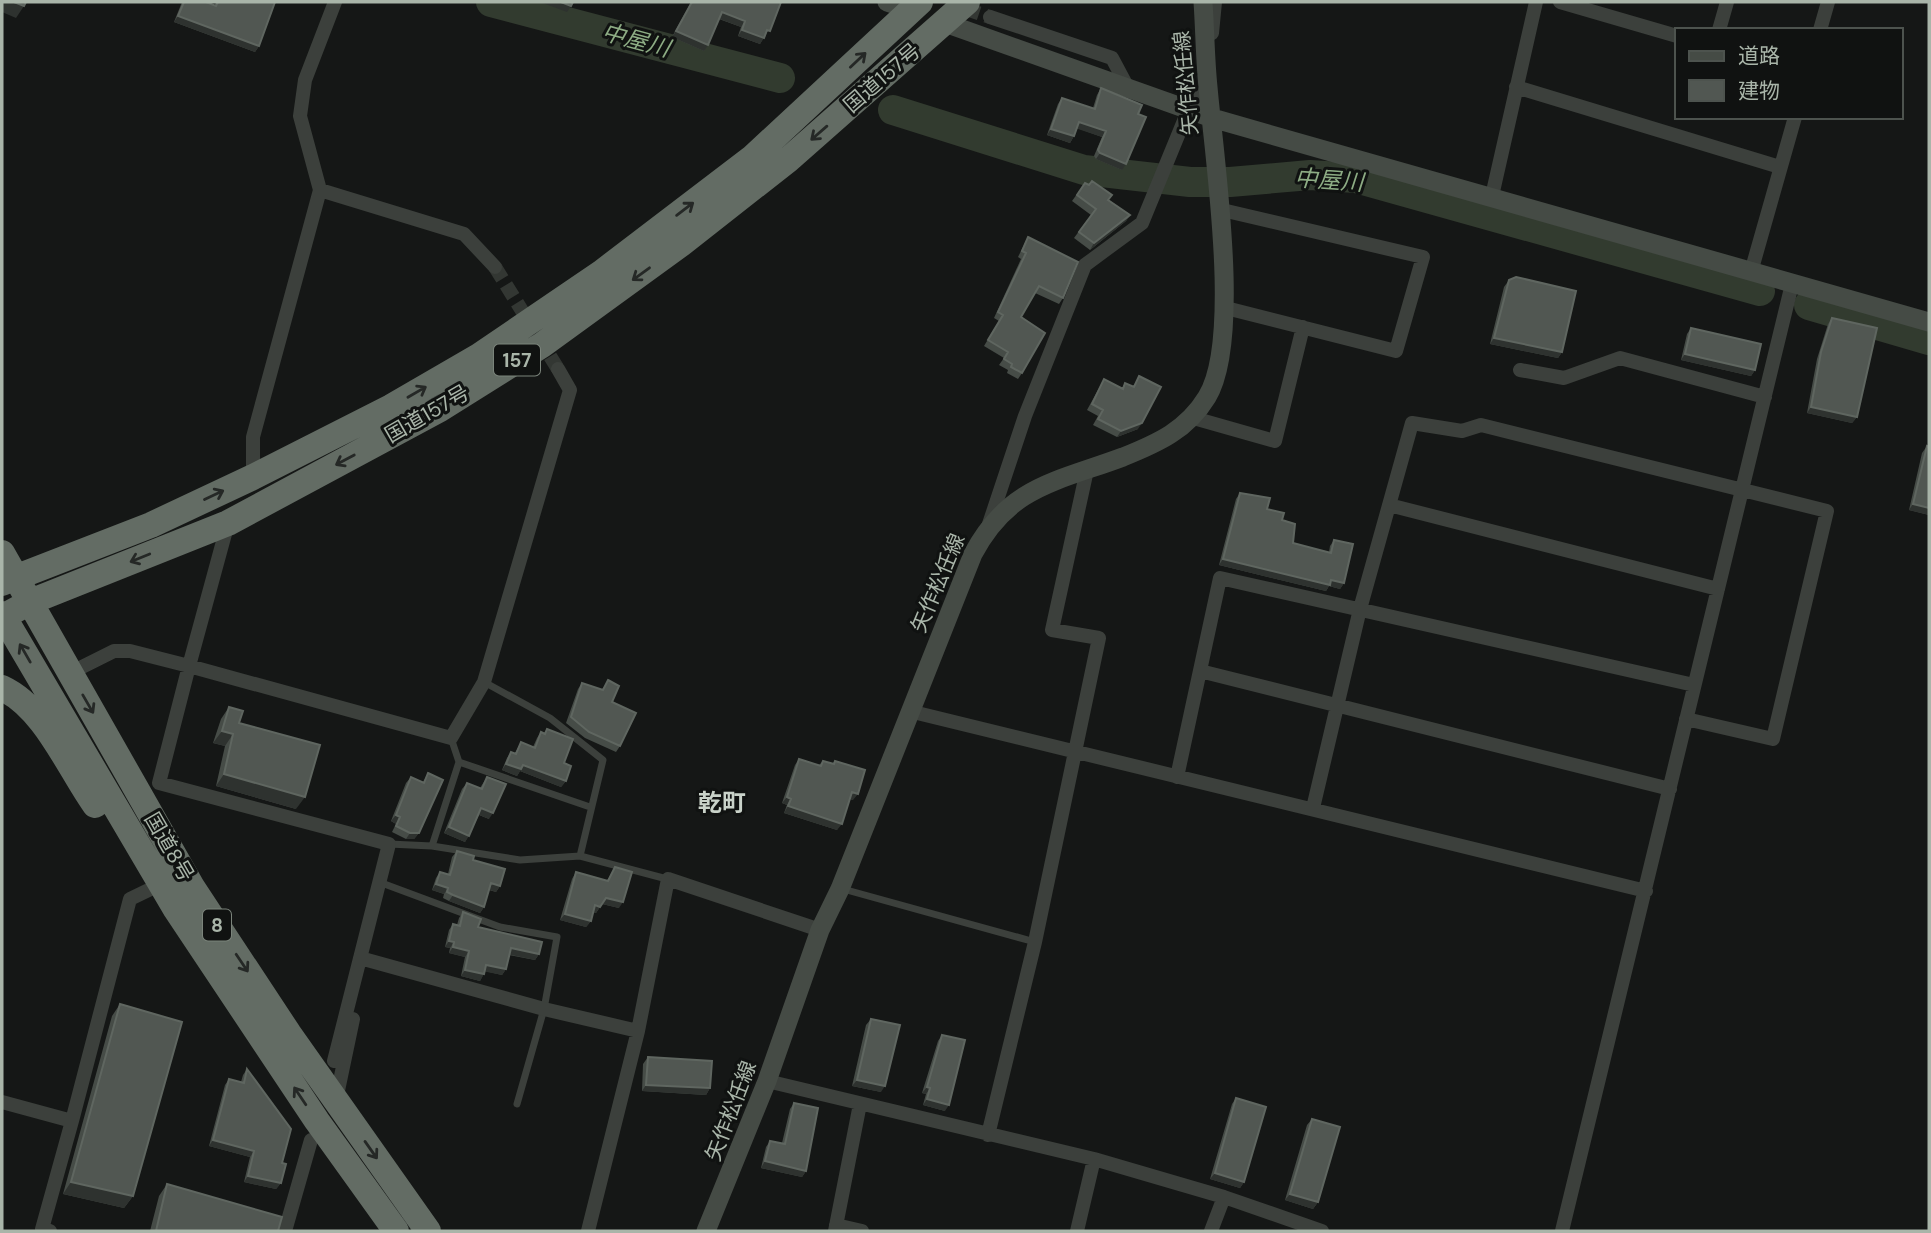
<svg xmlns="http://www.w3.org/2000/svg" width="1931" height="1233" viewBox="0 0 1931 1233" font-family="'DM Sans','Noto Sans JP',sans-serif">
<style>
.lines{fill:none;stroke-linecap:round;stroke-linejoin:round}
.river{stroke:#323b2f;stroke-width:30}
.street-tunnel{stroke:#333733;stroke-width:14;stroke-dasharray:14 7;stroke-linecap:butt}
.lane{stroke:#3c403c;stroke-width:7}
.street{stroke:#3c403c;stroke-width:14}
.secondary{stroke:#454b45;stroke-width:19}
.highway{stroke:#636c64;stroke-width:26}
.wall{fill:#464c47}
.shaded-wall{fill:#2e322f}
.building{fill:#515752;stroke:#5f6660;stroke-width:2}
.oneway{stroke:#252826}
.labels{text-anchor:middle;stroke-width:6;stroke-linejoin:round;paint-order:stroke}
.shield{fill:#101211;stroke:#7b847b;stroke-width:2}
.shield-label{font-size:19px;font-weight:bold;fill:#a9b5a9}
.street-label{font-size:21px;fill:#a9b5a9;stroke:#101211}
.water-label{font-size:23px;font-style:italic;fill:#8dac84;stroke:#101211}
.quarter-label{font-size:24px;font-weight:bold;fill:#c9d2c9;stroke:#101211}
</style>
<rect width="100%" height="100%" fill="#151716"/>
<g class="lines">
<!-- river -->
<path class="river" d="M491 2 780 78
M893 110 1084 170 1190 182H1230L1310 175 1356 178 1760 291
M1809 305 1929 340"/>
<!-- street-tunnel -->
<path class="street-tunnel" d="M946 2 990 17
M495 267 558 369"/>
<!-- lane -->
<path class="lane" d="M484 682 550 718 603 760 580 856 667 879
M459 762 590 807
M389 844 432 846 459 762 451 738
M432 846 520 860 580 856
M379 882 500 927 557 937 544 1009 517 1104
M843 889 1035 942"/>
<!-- street -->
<path class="street" d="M1560 2 1677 36
M990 17 1112 58 1128 88
M1719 30 1727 2
M1820 30 1828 2
M1212 33 1215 2
M1516 87 1780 167
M320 190 464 234 495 267
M1492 196 1536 2
M1218 209 1423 257 1396 351 1226 308
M1751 272 1795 117
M1520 370 1564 378 1620 358 1765 397
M1190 417 1275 441 1303 327
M253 477V437L320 190 300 116 305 80 335 2
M1389 505 1718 589
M228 523 189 666 451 738 484 682 570 390 558 369
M988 527 1025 416 1085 265 1142 223 1188 111 1208 87V81
M1200 671 1670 789
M70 673 114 651H130L189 666 159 783 389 844 334 1061
M909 711 1646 891
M1177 777 1220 578 1694 685
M1313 808 1360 609 1412 423 1462 431 1481 425 1827 511 1773 739 1686 719
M360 958 544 1009 638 1031
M767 1081 1094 1159 1224 1197 1322 1231
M336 1100 353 1019
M2 1102 72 1121 42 1229 50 1231
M72 1121 130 899 161 884
M988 1135 1035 942 1099 638 1052 630 1087 470
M836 1225 862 1231
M285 1231 311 1140
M588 1231 638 1031 668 879 820 930
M835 1231 860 1104
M1077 1231 1094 1159
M1211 1231 1224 1197
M1562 1231 1792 284"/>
<!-- secondary -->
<path class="secondary" d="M887 2 911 10
M945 23 1212 118 1929 322
M706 1231 767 1081 820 930 840 889 973 554C1009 486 1056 482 1123 457 1158 443 1187 430 1207 397 1242 340 1214 157 1208 87 1205 58 1205 30 1203 2"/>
<!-- highway -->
<path class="highway" d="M2 553 192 887 289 1034 428 1231
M2 583 151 525 253 477 391 407 479 356 601 273 753 157 920 2
M2 614 175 908 317 1121 396 1231
M3 617 30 602 228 523 440 409 542 345 681 244 788 160 967 2
M2 688C45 708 68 767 95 805"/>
</g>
<!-- wall -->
<path class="wall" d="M182 2H206L215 5 216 2H275L259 46 255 52 174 22Z
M691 2H781L765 37H764L760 44 738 36 741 27 719 19 704 51 672 37Z
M1101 88 1138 114 1122 170 1096 159 1094 156 1102 137 1077 128 1074 136 1070 143 1047 135 1058 104 1062 98 1093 108 1097 95Z
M1085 183 1130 215 1126 221 1090 250 1074 238 1091 215 1072 201Z
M1028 237 1063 298 1059 304 1035 293 1021 317 1022 373 1018 379 1007 373 1008 370 999 365 1004 358 984 346 999 321 994 318 1021 259 1018 257Z
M1509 280 1562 352 1558 358 1490 344 1504 287Z
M1832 318 1857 417 1852 423 1807 413 1817 359 1828 324Z
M1691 328 1755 370 1751 376 1681 360 1687 334Z
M1139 376 1138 429 1117 437 1093 425 1098 416 1087 410 1104 379 1122 388 1125 383 1133 387Z
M1927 446 1929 515 1909 510 1922 453Z
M1240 493 1282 520 1293 543 1329 552 1330 546 1334 540 1344 583 1340 589 1329 586 1326 591 1219 565 1236 499Z
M608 680 620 746 616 752 585 738 566 723 578 689 582 683 602 690Z
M229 707 239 723 296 809 216 786 225 746 213 743 221 719Z
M547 729 564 763 566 781 561 787 520 771 517 776 502 770 507 758 511 752 515 753 521 742 533 747 537 738 541 732 544 733Z
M799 759 819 765 823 761 833 764 835 761 853 800 850 799 837 830 784 813 787 805 782 803 795 765Z
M428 773 419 833 414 839H406L392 832 396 824 391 821 406 783 411 777 423 782Z
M487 777 489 819 479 815 465 842 444 833 462 789 467 783 480 788Z
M457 851 473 860 500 886 496 892 489 890 484 907 480 913 449 901 443 898 444 894 432 890 436 878 440 872 448 874 452 857Z
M615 867 619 908 602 904 596 913 593 912 591 921 586 927 560 920 572 879 576 872 607 881Z
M463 912 478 927 539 954 535 960 509 955 506 969 502 975 485 971 480 981 461 976 465 957 449 953 450 948 445 947 449 930 453 924 457 925 459 918Z
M120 1004 133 1196 124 1208 63 1194 112 1016Z
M871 1019 881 1092 852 1086 866 1025Z
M942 1035 945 1111 923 1105 926 1094 922 1093 938 1041Z
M648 1057 710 1088 706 1095 642 1091 643 1064Z
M247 1069 282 1163 281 1183 276 1189 244 1182 250 1157 209 1146 225 1085 229 1079 241 1082 243 1075Z
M1236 1098 1244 1182 1240 1188 1210 1179 1232 1104Z
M794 1103 806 1171 802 1177 761 1168 766 1147 770 1141 782 1143 790 1109Z
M1312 1119 1318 1202 1313 1209 1285 1200 1307 1125Z
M167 1184 278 1231H150L159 1196Z"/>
<!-- shaded-wall -->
<path class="shaded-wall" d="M2 2H14L24 6 16 18 2 12Z
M540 2H561L571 6 567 12Z
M722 12 745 21 741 27 717 18Z
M178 16 259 46 255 52 174 22Z
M742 30 764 38 760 44 738 36Z
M676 31 708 45 704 51 672 37Z
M1079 122 1106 131 1102 137 1075 128Z
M1051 129 1074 136 1070 143 1047 135Z
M1100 153 1126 164 1122 170 1096 159Z
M1130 215 1126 221 1090 250 1094 243Z
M1494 338 1562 352 1558 358 1490 344Z
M1685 354 1755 370 1751 376 1681 360Z
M1811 407 1857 417 1852 423 1807 413Z
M1142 423 1138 429 1117 437 1121 431Z
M1913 504 1929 508V515L1909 510Z
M1223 559 1331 580 1344 583 1340 589 1329 586 1326 591 1219 565Z
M222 731 233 734 225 746 213 743Z
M506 764 523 765 566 781 561 787 520 771 517 776 502 770Z
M224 774 305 797 296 809 216 786Z
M852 792 858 794 853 800 848 798Z
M787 797 791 799 787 805 782 803Z
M788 806 842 824 837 830 784 813Z
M481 808 493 813 489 819 477 814Z
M396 815 400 817 396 824 391 821Z
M449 827 469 836 465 842 444 833Z
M410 833H419L414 839H406Z
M491 883 500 886 496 892 487 889Z
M436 884 448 888 444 894 432 890Z
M453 895 484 907 480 913 449 901Z
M606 898 623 902 619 908 602 904Z
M595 905 600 907 596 913 591 911Z
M565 914 591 921 586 927 560 920Z
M449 941 454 942 450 948 445 947Z
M453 947 469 951 465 957 449 953Z
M511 948 539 954 535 960 507 954Z
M486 965 506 969 502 975 482 971Z
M465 970 484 974 480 981 461 976Z
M857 1080 885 1086 881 1092 852 1086Z
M646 1085 710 1088 706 1095 642 1091Z
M927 1087 930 1088 926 1094 922 1093Z
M927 1099 949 1105 945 1111 923 1105Z
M213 1140 254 1151 250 1157 209 1146Z
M765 1161 806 1171 802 1177 761 1168Z
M1215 1173 1244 1182 1240 1188 1210 1179Z
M248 1176 281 1183 276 1189 244 1182Z
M71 1182 133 1196 124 1208 63 1194Z
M1290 1194 1318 1202 1313 1209 1285 1200Z"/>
<!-- building -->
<path class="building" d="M14 2H26L24 6Z
M184 2H206L216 6 218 2H275L259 46 178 16Z
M561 2H573L571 6Z
M692 2H781L770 31 767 30 764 38 742 30 745 21 722 12 708 45 676 31Z
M1101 88 1142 105 1138 114 1146 117 1126 164 1100 153 1098 150 1106 131 1079 122 1074 136 1051 129 1062 98 1095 109Z
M1092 181 1112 195 1108 200 1130 215 1094 243 1079 232 1096 209 1077 195 1085 183 1089 185Z
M1028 237 1078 262 1063 298 1039 286 1021 317 1045 333 1022 373 1011 367 1012 364 1004 359 1008 352 988 340 1003 315 998 312 1026 253 1022 251Z
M1516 277 1576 291 1562 352 1494 338 1509 280Z
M1832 318 1877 328 1857 417 1811 407 1821 352Z
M1691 328 1761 344 1755 370 1685 354Z
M1139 376 1161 387 1142 423 1121 431 1098 419 1103 410 1092 404 1104 379 1123 389 1125 383 1134 387Z
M1927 446 1929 447V508L1913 504Z
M1240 493 1270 498 1267 509 1284 513 1282 520 1295 524 1293 543 1331 553 1334 540 1353 544 1344 583 1331 580 1330 585 1223 559Z
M608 680 619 686 612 702 636 713 620 746 589 732 571 717 582 683 603 690Z
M229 707 243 711 239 723 320 745 305 797 224 774 233 734 222 731Z
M547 729 573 739 564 763 571 766 566 781 523 765 521 769 506 764 511 752 516 754 521 742 535 748 541 732 545 734Z
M799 759 821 766 823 761 834 764 835 761 865 770 858 794 852 792 842 824 788 806 791 799 787 797Z
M428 773 443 780 419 833H410L396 826 400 817 396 815 411 777 424 783Z
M487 777 506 784 493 813 481 808 469 836 449 827 467 783 482 789Z
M457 851 474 856 473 860 505 869 500 886 491 883 484 907 453 895 447 892 448 888 436 884 440 872 450 875Z
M615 867 632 872 623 902 606 898 600 907 595 905 591 921 565 914 576 872 608 881Z
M463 912 481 919 478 927 542 942 539 954 511 948 506 969 486 965 484 974 465 970 469 951 453 947 454 942 449 941 453 924 460 926Z
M120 1004 182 1022 133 1196 71 1182Z
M871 1019 900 1025 885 1086 857 1080Z
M942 1035 965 1040 949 1105 927 1099 930 1088 927 1087Z
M648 1057 712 1061 710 1088 646 1085Z
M247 1069 291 1129 282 1163 286 1164 281 1183 248 1176 254 1151 213 1140 229 1079 244 1083Z
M1236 1098 1266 1107 1244 1182 1215 1173Z
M794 1103 818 1108 806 1171 765 1161 770 1141 785 1144Z
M1312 1119 1340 1127 1318 1202 1290 1194Z
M167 1184 282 1217 278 1231H156Z"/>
<!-- one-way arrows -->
<defs><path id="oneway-shaft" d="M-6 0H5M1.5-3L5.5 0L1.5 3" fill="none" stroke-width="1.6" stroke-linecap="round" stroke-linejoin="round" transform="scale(1.75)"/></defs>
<g class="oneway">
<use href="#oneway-shaft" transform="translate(858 60) rotate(-43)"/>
<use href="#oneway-shaft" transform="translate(819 133) rotate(139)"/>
<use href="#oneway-shaft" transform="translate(685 209) rotate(-37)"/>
<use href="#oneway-shaft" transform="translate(641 274) rotate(144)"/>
<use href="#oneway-shaft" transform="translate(417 392) rotate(-30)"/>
<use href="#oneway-shaft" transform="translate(345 460) rotate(152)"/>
<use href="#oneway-shaft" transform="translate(214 495) rotate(-25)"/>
<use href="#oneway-shaft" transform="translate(140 558) rotate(158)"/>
<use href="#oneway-shaft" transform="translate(25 653) rotate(-120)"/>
<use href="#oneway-shaft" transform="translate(88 704) rotate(60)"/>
<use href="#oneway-shaft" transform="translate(242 963) rotate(56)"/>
<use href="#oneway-shaft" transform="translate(300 1096) rotate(-124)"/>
<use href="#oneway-shaft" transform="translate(371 1150) rotate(55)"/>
</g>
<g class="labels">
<!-- shield labels -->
<g class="shield">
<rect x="494" y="344.5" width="46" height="31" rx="5"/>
<rect x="203" y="909.5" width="28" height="31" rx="5"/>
</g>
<g class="shield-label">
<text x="517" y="367">157</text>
<text x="217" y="932">8</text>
</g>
<!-- street labels -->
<g class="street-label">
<text transform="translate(882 78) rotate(-41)" y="7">国道157号</text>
<text transform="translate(1186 83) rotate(-95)" y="7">矢作松任線</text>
<text transform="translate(427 414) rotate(-30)" y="7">国道157号</text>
<text transform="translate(938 583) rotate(-67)" y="7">矢作松任線</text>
<text transform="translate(169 847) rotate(60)" y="7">国道8号</text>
<text transform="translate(731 1111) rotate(-69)" y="7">矢作松任線</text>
</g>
<!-- water labels -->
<g class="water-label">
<text transform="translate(636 40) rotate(15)" y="8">中屋川</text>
<text transform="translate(1329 180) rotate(4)" y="8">中屋川</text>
</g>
<!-- quarter labels -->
<g class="quarter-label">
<text x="722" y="811">乾町</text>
</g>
</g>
<!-- border -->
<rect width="1931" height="1233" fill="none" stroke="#a9b5a9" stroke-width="7"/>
<!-- legend -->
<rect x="1675" y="28" width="228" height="91" fill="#101211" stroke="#4d534e" stroke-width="2"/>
<rect x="1689" y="51" width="35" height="10" fill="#454b45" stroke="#4d534e" stroke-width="2"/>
<text x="1738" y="63" font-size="21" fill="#a9b5a9">道路</text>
<rect x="1689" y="80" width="35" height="21" fill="#515752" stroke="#4d534e" stroke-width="2"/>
<text x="1738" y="98" font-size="21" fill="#a9b5a9">建物</text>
</svg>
